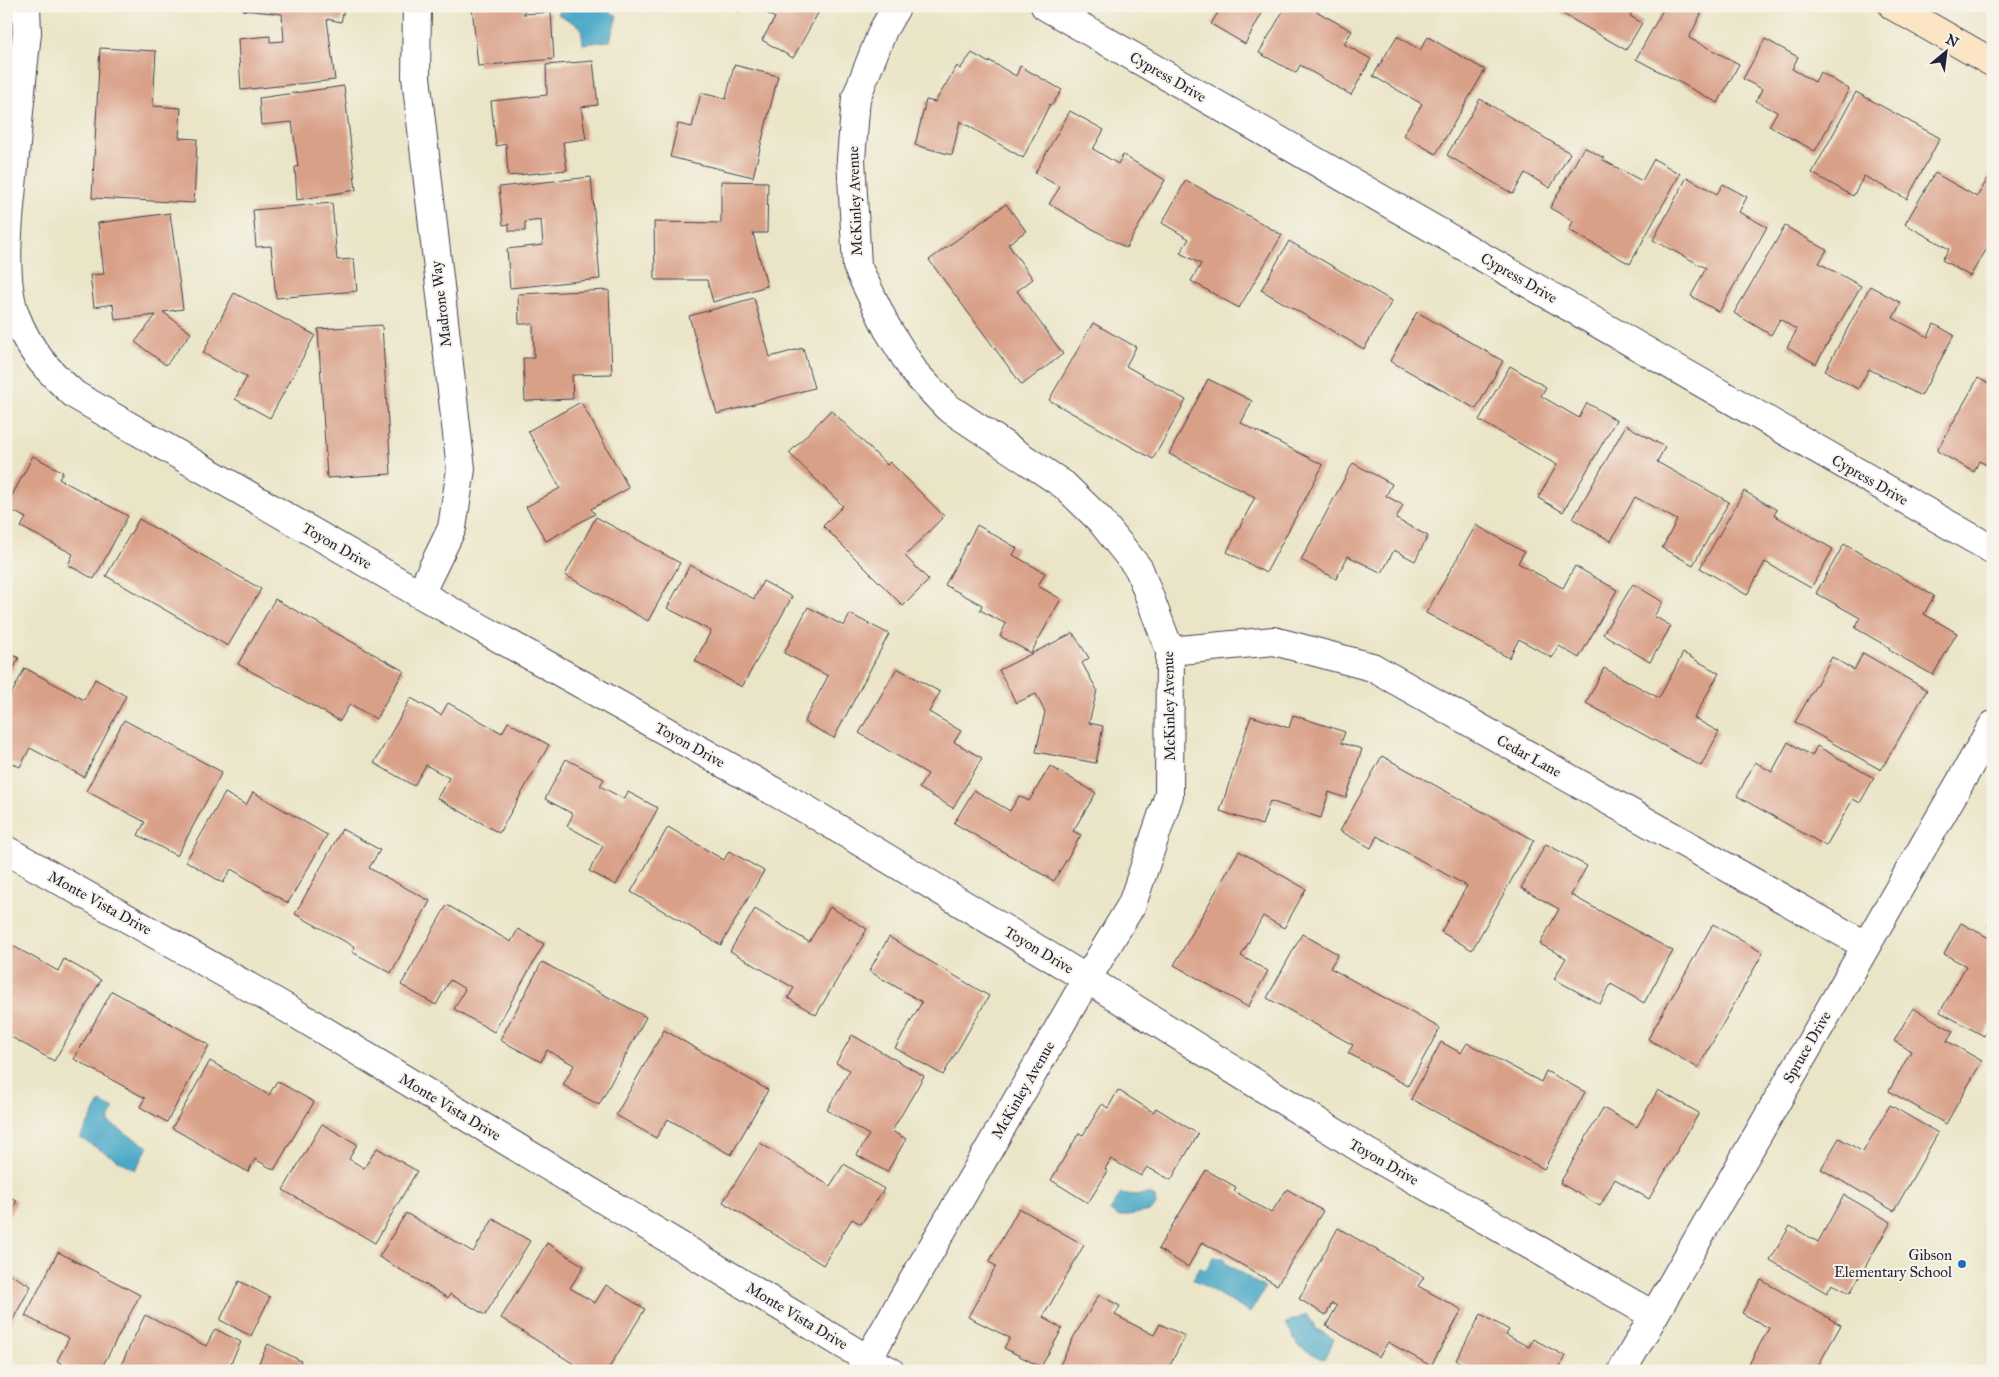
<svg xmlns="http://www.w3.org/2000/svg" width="1999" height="1377" viewBox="0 0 1999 1377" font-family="'IM FELL Great Primer',serif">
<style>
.water{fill:#48a9c8;stroke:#356682}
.building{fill:#d9a088}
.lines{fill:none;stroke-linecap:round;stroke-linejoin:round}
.minor-casing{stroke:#403f50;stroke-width:30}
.secondary-casing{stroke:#403f50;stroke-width:30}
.minor{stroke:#fff;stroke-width:28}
.secondary{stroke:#fce5c4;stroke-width:28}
.poi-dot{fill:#1f6fb2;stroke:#f7f3e8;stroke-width:2}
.labels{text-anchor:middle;stroke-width:4;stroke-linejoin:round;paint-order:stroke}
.street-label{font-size:15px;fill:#22223b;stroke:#f7f3e8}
.poi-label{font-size:15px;fill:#22223b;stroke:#f7f3e8;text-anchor:end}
</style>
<rect width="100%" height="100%" fill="#f7f3e8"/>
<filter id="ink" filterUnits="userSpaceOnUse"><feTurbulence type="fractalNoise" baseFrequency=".02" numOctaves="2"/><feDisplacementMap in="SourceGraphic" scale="10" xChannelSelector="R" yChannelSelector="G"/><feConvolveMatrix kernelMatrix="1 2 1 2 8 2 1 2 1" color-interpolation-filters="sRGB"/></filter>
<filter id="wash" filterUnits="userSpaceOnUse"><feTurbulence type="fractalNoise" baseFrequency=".0096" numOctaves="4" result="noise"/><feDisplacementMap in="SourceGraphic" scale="20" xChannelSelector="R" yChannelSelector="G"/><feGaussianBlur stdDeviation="1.12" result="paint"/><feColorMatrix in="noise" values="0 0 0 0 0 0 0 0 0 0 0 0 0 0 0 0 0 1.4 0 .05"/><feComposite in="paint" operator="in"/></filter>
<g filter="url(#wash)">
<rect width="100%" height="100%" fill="#eae5c7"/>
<!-- water -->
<path class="water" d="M563 6H598L617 16 610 41 583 44 581 27 558 14Z
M100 1102 114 1109 108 1122 148 1147 135 1170 80 1138Z
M1121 1193 1124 1195 1150 1194 1155 1197 1156 1206 1150 1211 1119 1217 1110 1211Z
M1213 1257 1224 1258 1225 1263 1265 1288 1250 1313 1193 1279 1199 1268 1206 1270Z
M1307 1314 1315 1328 1334 1339 1324 1360 1298 1346 1286 1323Z"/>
<g id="blocks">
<!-- building -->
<path class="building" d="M244 6H345L341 22 327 19 335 80 241 90 238 39 270 36V42L284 41 282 14 243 10Z
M472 6H527L523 14 551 12 554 59 478 66Z
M729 6H742L739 12Z
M755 6H822L793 58 762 40 775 18Z
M1222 6H1266L1245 44 1211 24Z
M1286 6H1319L1316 11 1352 31 1344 44 1371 59 1351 95 1300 65 1296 73 1259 53Z
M1549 6H1636L1630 16 1642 23 1626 50Z
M1665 6H1705L1689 38 1739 64 1718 103 1636 59Z
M1397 36 1420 50 1428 37 1485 70 1436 154 1403 135 1422 104 1373 76Z
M1765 39 1798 57 1792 69 1815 82 1820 72 1849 89 1815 151 1769 126 1777 112 1756 101 1762 89 1743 79Z
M100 48 156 51 153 106 181 108 179 138 197 139 194 203 92 198Z
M972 53 989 63 990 61 1016 76 1020 66 1062 90 1052 105 1050 104 1023 158 960 121 952 155 915 145 926 100 935 102 957 66 960 69Z
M593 61 598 105 581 107 586 139 563 142 567 170 508 176 506 144 496 146 491 101 547 95 546 65Z
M734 65 778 76 753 177 670 157 678 124 692 127 701 93 726 99Z
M344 86 356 190 297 200 295 167H298L292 122 261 125 259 98Z
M1856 92 1940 138 1907 199 1864 176 1853 196 1812 173Z
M1480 99 1570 153 1550 188 1525 173 1513 194 1447 155Z
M1070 111 1104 130 1093 149 1118 164 1123 155 1165 180 1126 248 1049 204 1060 187 1035 173Z
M1584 147 1604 158 1603 160 1642 181 1654 159 1680 174 1630 264 1569 230 1573 221 1550 208Z
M1993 170V239L1970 276 1942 260 1949 249 1905 224 1935 173 1977 197Z
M591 177 600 279 510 288 507 249 543 245 541 220 525 222V231H509V224L503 225 499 187Z
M1687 177 1717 194 1723 184 1747 197 1739 212 1767 227 1719 312 1691 296 1706 268 1653 240Z
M1186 180 1282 235 1239 308 1191 281 1201 264 1180 253 1189 239 1162 223Z
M721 181 768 182 767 233H753L767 286 713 302 707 280H655L654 222 721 223Z
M332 203 337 260 354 259 357 291 276 298 271 246 256 247 253 210Z
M1006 204 1026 231 1008 244 1033 279 1017 291 1063 354 1022 385 929 260Z
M170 213 183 309 163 312 191 333 166 365 135 342 156 315 115 320 113 304 94 307 90 275 104 274 98 223Z
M1785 226 1827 250 1819 263 1861 286 1816 364 1787 347 1797 330 1780 319 1771 335 1734 313Z
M1289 241 1392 301 1364 349 1261 290Z
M1870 286 1901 303 1893 318 1928 337 1934 324 1954 335 1921 396 1869 369 1858 389 1825 371Z
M609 290 612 374 572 375 573 399 525 401 523 358H534L533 324H519L518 294Z
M234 293 315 335 270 418 235 399 247 377 203 353Z
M754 298 770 357 803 348 814 388 717 414 689 316Z
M1417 312 1503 361 1476 409 1390 361Z
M1093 323 1136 347 1126 366 1186 400 1153 459 1049 400Z
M382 325 391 474 327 478 318 329Z
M1510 366 1546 387 1541 396 1579 418 1587 403 1616 420 1563 512 1538 498 1557 465 1479 420Z
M1978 378 1993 386V468L1979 461 1974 472 1937 451Z
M1208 379 1252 401 1241 423 1323 465 1266 573 1227 552 1255 497 1169 454Z
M581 402 629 488 591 509 595 514 546 541 526 507 560 488 528 431Z
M831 410 887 465 890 462 944 516 905 556 929 580 903 606 823 526 843 506 789 453Z
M1626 425 1665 447 1657 462 1729 502 1693 565 1662 548 1677 520 1635 497 1611 541 1573 519Z
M33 456 63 472 59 479 128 516 94 579 68 565 73 554 21 527 26 518 6 507Z
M1353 463 1392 484 1386 496 1403 505 1396 519 1428 536 1415 561 1394 550 1382 573 1348 556 1336 579 1301 560Z
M1744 491 1777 510 1774 515 1833 549 1811 588 1765 562 1747 595 1700 568Z
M596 517 680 563 648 621 565 575Z
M139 519 261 589 228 646 106 576Z
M977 525 1017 548 1013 555 1045 573 1038 586 1061 599 1031 653 1000 636 1006 624 980 610 982 605 945 585Z
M1476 525 1524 552 1518 563 1563 588 1575 566 1617 590 1579 658 1559 646 1552 658 1519 639 1509 658 1426 613Z
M1844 544 1934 596 1924 614 1957 633 1933 675 1889 650 1890 648 1855 628 1860 618 1816 593Z
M690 565 754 599 763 581 792 597 742 687 695 661 711 631 667 608Z
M1633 584 1663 602 1654 616 1671 626 1650 662 1603 634Z
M275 599 404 671 376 719 350 704 340 721 238 664Z
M808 607 844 626 850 614 889 634 834 738 804 722 828 676 784 653Z
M1073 633 1089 658 1082 663 1097 690 1089 723 1103 726 1096 763 1036 752 1045 712 1036 694 1016 703 999 670Z
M6 651 19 658 6 682Z
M1683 653 1719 673 1694 718 1719 732 1701 766 1586 703 1604 668 1659 698Z
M1863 653 1927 690 1881 770 1795 722 1832 657 1854 670Z
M25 668 84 700 95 679 126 696 84 777 30 748 20 767 6 760V704Z
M897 668 940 692 929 712 961 731 954 742 982 758 953 808 919 788 928 774 859 733Z
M411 698 441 715 448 703 502 733 508 722 549 745 499 833 437 798 449 778 426 765 414 786 374 763Z
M1293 715 1345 732 1341 743 1362 749 1346 798 1329 792 1321 818 1270 801 1262 825 1220 811 1251 716 1289 728Z
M124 720 222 772 177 856 138 835 145 822 86 791Z
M1788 742 1812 756 1817 746 1874 778 1860 803 1853 799 1826 846 1737 796 1755 762 1772 772Z
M1382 756 1534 840 1472 950 1441 932 1467 886 1377 836 1371 848 1340 831Z
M566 759 604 779 600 786 624 799 628 792 658 808 616 885 589 871 603 846 567 826 573 814 545 799Z
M1050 766 1096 793 1073 831 1081 835 1054 881 954 823 974 790 1010 811 1019 796 1029 801Z
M253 792 327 835 288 903 231 869 223 883 186 861 225 793 246 805Z
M668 827 724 860 729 851 764 871 721 945 631 892Z
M342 829 380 850 369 868 430 901 391 973 352 952 355 947 295 914Z
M1546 844 1587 866 1571 895 1673 951 1644 1003 1611 984 1600 1004 1554 979 1566 958 1540 944 1559 909 1521 888Z
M1239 851 1306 889 1284 928 1263 916 1241 956 1268 971 1248 1007 1174 965Z
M447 905 511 942 518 929 544 944 494 1032 454 1009 465 989 450 980 436 1005 401 985Z
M830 907 867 929 816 1015 788 998 794 988 730 951 755 909 809 942Z
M1993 917V929L1988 926Z
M1961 923 1993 940V1020L1984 1036 1940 1012 1966 966 1944 954Z
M1713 924 1763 953 1698 1068 1648 1039Z
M1302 934 1338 954 1330 968 1440 1028 1408 1086 1348 1053 1353 1045 1267 998Z
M889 937 989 996 943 1075 895 1048 922 1002 869 971Z
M6 942 58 971 64 959 101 980 54 1061 6 1034Z
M542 962 646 1017 599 1105 563 1085 574 1065 547 1050 541 1062 500 1040Z
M112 991 209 1045 167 1122 140 1107 145 1098 74 1059Z
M1913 1008 1953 1031 1947 1041 1982 1061 1946 1124 1889 1091 1911 1051 1894 1041Z
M664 1030 768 1090 731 1155 668 1119 656 1138 616 1115Z
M852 1035 924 1076 892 1131 906 1139 887 1172 857 1155 869 1135 827 1110 850 1070 836 1063Z
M1441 1042 1461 1053 1467 1043 1541 1082 1546 1071 1585 1092 1544 1169 1411 1099Z
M210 1061 269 1095 277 1081 314 1102 274 1170 255 1159 248 1172 172 1128Z
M1118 1090 1153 1112 1156 1108 1198 1134 1171 1180 1147 1167 1141 1176 1111 1159 1105 1169 1108 1171 1088 1203 1051 1180 1079 1133 1083 1135 1102 1104 1108 1108Z
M1658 1090 1699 1113 1649 1199 1615 1179 1600 1206 1560 1183 1603 1108 1637 1127Z
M1890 1105 1938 1133 1894 1211 1821 1169 1839 1138 1863 1152Z
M322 1124 357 1144 349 1159 364 1168 377 1148 417 1171 375 1243 283 1190Z
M760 1143 830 1186 844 1164 884 1189 861 1224 852 1219 823 1265 723 1202Z
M1206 1170 1236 1187 1234 1191 1271 1213 1287 1189 1323 1211 1277 1285 1202 1242 1188 1267 1158 1249Z
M6 1195 17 1201 6 1221Z
M1844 1195 1891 1222 1850 1293 1832 1284 1827 1293 1770 1260 1790 1226 1818 1242Z
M1019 1208 1084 1245 1043 1317 1062 1329 1041 1367 1004 1348 1010 1338 968 1317 996 1266 989 1262Z
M406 1213 473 1252 493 1219 530 1241 485 1315 450 1294 448 1298 379 1257Z
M1338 1228 1424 1277 1418 1286 1462 1310 1431 1366 1388 1342 1379 1357 1326 1326 1337 1306 1332 1303 1326 1315 1299 1299Z
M547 1243 584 1266 570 1288 595 1303 606 1285 645 1309 607 1371H585L501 1318Z
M58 1252 140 1295 100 1371H76L57 1361 69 1338 25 1316Z
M6 1272 31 1286 6 1332Z
M1761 1280 1841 1325 1815 1371H1745L1769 1328 1742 1313Z
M239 1281 270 1297 251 1336 220 1320Z
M1099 1295 1120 1306 1115 1315 1154 1335 1160 1324 1185 1336 1167 1371H1107L1099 1367 1097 1371H1057L1073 1338Z
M1481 1314 1509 1330 1506 1335 1529 1347 1533 1339 1565 1356 1558 1371H1475L1456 1360Z
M145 1315 206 1346 215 1329 241 1342 227 1371H118Z
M268 1344 301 1361 296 1371H255Z"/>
</g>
</g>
<g filter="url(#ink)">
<use href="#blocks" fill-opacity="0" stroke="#403f50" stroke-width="1"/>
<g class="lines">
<defs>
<path id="minor" d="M26 6 27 33C22 77 18 122 14 166 10 210 0 276 16 317 30 352 48 371 75 395L420 594 809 811 1087 979 1368 1153 1653 1315
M417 6 416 77 461 469 452 528 420 594
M1045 6 1993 550
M1170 651 1274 641 1372 667 1865 945
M6 850 288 1009 869 1360 890 1371
M861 1371 1087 979 1132 904 1169 795 1170 651 1139 569 1100 520 1064 485 947 407 915 373 887 328 857 266 851 159 856 98 883 30 897 6
M1622 1371 1993 725"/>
<path id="secondary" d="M1893 6 1993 63"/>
</defs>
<!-- minor casing -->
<use href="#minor" class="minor-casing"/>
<!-- secondary casing -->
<use href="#secondary" class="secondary-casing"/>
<!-- minor -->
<use href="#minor" class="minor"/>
<!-- secondary -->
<use href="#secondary" class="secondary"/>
</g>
</g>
<!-- markers -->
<circle class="poi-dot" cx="1962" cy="1264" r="5"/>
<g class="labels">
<!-- street labels -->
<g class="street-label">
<text transform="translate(1168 77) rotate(30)" y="5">Cypress Drive</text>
<text transform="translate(855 201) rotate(-92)" y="5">McKinley Avenue</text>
<text transform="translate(1519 278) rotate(30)" y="5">Cypress Drive</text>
<text transform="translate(441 304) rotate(-97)" y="5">Madrone Way</text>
<text transform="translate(1870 480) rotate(30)" y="5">Cypress Drive</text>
<text transform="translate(337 546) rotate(30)" y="5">Toyon Drive</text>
<text transform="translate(1169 706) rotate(-91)" y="5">McKinley Avenue</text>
<text transform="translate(690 745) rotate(29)" y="5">Toyon Drive</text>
<text transform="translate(1529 756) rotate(29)" y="5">Cedar Lane</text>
<text transform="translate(100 903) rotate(29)" y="5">Monte Vista Drive</text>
<text transform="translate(1039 950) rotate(31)" y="5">Toyon Drive</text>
<text transform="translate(1807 1047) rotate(-60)" y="5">Spruce Drive</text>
<text transform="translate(1023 1090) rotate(-60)" y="5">McKinley Avenue</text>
<text transform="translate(450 1107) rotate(31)" y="5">Monte Vista Drive</text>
<text transform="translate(1384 1162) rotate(30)" y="5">Toyon Drive</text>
<text transform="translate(797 1316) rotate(31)" y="5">Monte Vista Drive</text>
</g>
<!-- poi labels -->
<g class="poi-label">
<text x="1952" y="1260">Gibson<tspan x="1952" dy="17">Elementary School</tspan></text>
</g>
</g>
<!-- margin -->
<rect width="1999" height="1377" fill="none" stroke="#f7f3e8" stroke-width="25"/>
<!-- north arrow -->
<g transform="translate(1946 52) rotate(29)" stroke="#f7f3e8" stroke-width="4" paint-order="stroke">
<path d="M0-4L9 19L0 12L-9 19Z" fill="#22223b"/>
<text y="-8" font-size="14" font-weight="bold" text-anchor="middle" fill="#22223b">N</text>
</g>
</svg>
